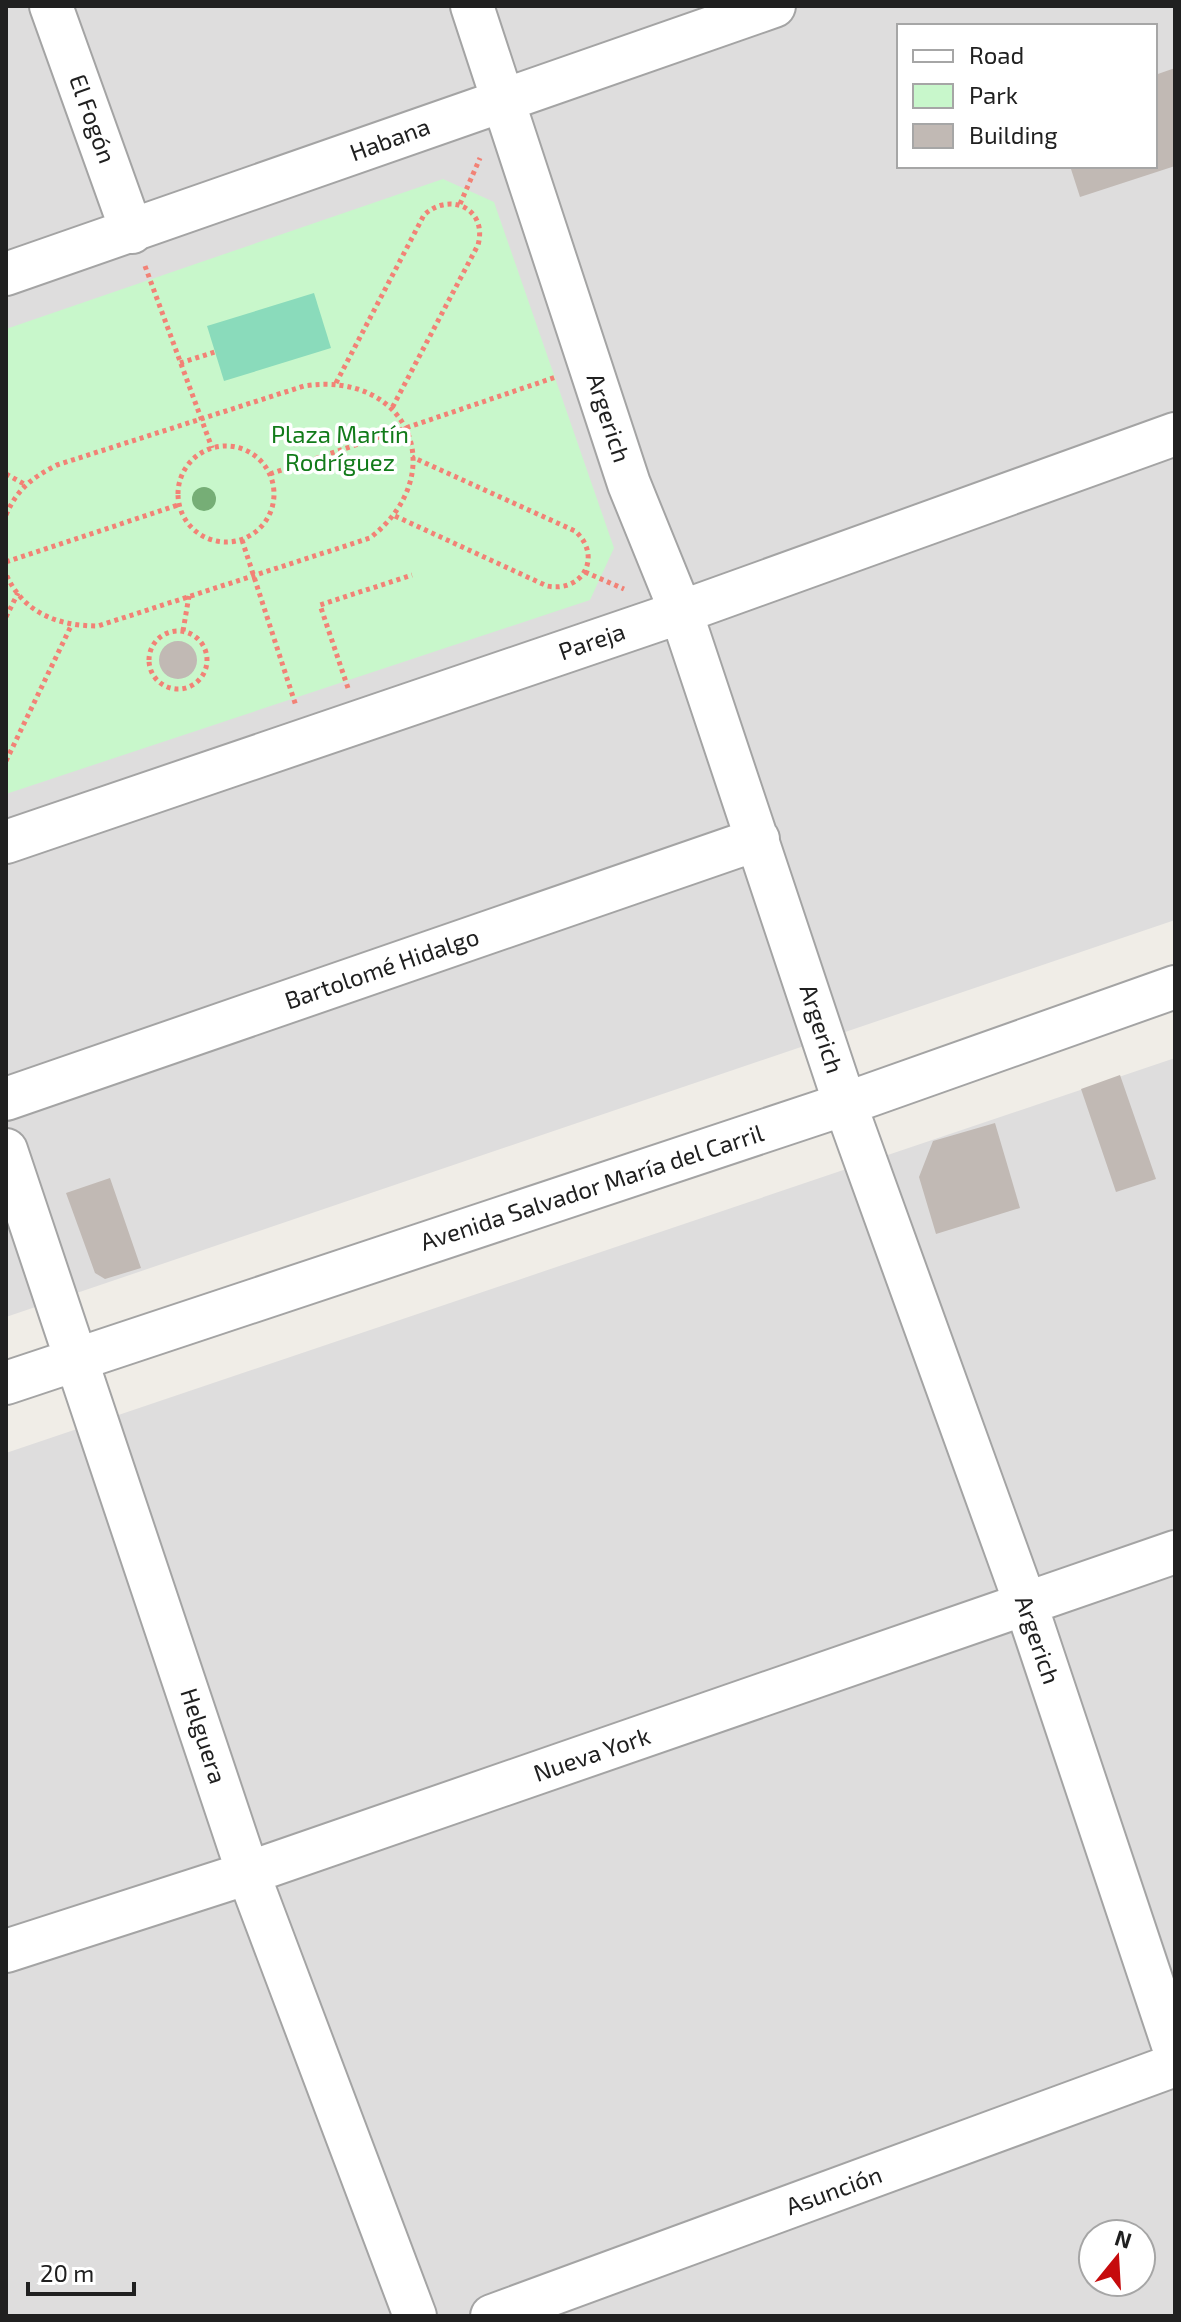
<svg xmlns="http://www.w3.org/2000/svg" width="1181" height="2322" viewBox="0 0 1181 2322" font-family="'Exo 2',sans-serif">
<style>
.residential{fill:#dedddd;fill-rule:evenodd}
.park{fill:#c8f7cb}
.pitch{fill:#8adbbb}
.building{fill:#c1b9b4}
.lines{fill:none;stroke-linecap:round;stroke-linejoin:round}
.minor-casing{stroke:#a4a4a4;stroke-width:46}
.path{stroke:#f28276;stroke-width:5;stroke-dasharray:4 4;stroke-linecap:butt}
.minor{stroke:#fff;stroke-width:42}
.tree{fill:#76ae76}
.labels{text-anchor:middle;stroke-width:7;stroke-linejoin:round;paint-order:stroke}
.street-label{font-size:24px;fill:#202020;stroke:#fff}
.park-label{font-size:24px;fill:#127b1a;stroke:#fff}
</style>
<rect width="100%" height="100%" fill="#f0ede7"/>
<!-- residential -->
<path class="residential" d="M6 6H1175V920L6 1317ZM899 26H1155V166H899Z
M1175 1058V2316H6V1453ZM1093 2234H1141V2282H1093Z"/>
<!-- park -->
<path class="park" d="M443 179 494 202 614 548 590 600 6 794V329Z"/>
<!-- pitch -->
<path class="pitch" d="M314 293 331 348 224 381 207 326Z"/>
<!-- building -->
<path class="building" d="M1175 68V166L1080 197 1070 166H1155V75Z
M159 660a19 19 0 1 1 38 0a19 19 0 1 1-38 0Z
M1120 1075 1156 1179 1116 1192 1081 1089Z
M995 1123 1020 1208 936 1234 919 1177 933 1141Z
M110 1178 141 1268 105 1279 95 1273 66 1193Z"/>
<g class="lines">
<defs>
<path id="minor" d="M51 6 132 232
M472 6 629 484 681 612 845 1104 1026 1605 1175 2051
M6 274 774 6
M6 842 681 612 1175 434
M6 1099 758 839
M6 1150 248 1873 415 2316
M6 1383 845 1104 1175 987
M6 1951 248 1873 1175 1552
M492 2316 1175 2065"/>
</defs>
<!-- minor casing -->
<use href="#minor" class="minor-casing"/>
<!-- path -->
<path class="path" d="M460 204 480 158
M145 266 212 448
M180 363 215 352
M336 383 424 215C450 191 488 209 478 245L391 410
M178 494a48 48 0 1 1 96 0a48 48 0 1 1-96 0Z
M6 474 26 485
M270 474 556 377
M6 515C17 489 33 477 57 465L304 386C408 370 453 473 370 538L98 626C58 626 23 613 6 574
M395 516 547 586C583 593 603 556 575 531L412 457
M242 540 296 706
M6 562 178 505
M585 572 624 589
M6 617 18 593
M183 631 189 596
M149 660a29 29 0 1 1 58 0a29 29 0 1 1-58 0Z
M348 688 320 605 412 575
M6 761 71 626"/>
<!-- minor -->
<use href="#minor" class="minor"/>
</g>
<!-- trees -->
<circle class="tree" cx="204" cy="499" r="12"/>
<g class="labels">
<!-- street labels -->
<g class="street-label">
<text transform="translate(92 119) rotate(70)" y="8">El Fogón</text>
<text transform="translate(390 140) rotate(-20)" y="8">Habana</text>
<text transform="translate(608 418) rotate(72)" y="8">Argerich</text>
<text transform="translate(592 642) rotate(-19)" y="8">Pareja</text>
<text transform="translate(382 969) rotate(-19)" y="8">Bartolomé Hidalgo</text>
<text transform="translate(821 1029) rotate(72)" y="8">Argerich</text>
<text transform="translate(592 1188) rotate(-18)" y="8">Avenida Salvador María del Carril</text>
<text transform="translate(1037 1640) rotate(71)" y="8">Argerich</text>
<text transform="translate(203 1736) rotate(72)" y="8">Helguera</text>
<text transform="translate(592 1755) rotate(-19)" y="8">Nueva York</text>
<text transform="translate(834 2191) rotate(-20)" y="8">Asunción</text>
</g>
<!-- park labels -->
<g class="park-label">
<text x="340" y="443">Plaza Martín<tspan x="340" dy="28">Rodríguez</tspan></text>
</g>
</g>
<!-- border -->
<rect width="1181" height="2322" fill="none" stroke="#202020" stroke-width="16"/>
<!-- legend -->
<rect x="897" y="24" width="260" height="144" fill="#ffffff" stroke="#a6a6a6" stroke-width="2"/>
<rect x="913" y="50" width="40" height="12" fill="#ffffff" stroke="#a6a6a6" stroke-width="2"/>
<text x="969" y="64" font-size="24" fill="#202020">Road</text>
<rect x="913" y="84" width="40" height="24" fill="#c8f7cb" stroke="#a6a6a6" stroke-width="2"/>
<text x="969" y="104" font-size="24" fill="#202020">Park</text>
<rect x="913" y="124" width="40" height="24" fill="#c1b9b4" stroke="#a6a6a6" stroke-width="2"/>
<text x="969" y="144" font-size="24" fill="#202020">Building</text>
<!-- north arrow -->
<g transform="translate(1117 2258) rotate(18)"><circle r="38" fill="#ffffff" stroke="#a6a6a6" stroke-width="2"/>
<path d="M0-6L14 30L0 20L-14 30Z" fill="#c60b0d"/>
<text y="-12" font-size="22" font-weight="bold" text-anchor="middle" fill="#202020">N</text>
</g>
<!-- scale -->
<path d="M28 2282v12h106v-12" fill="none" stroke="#202020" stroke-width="4"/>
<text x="40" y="2282" font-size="24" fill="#202020" stroke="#ffffff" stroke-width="6" paint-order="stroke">20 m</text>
</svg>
